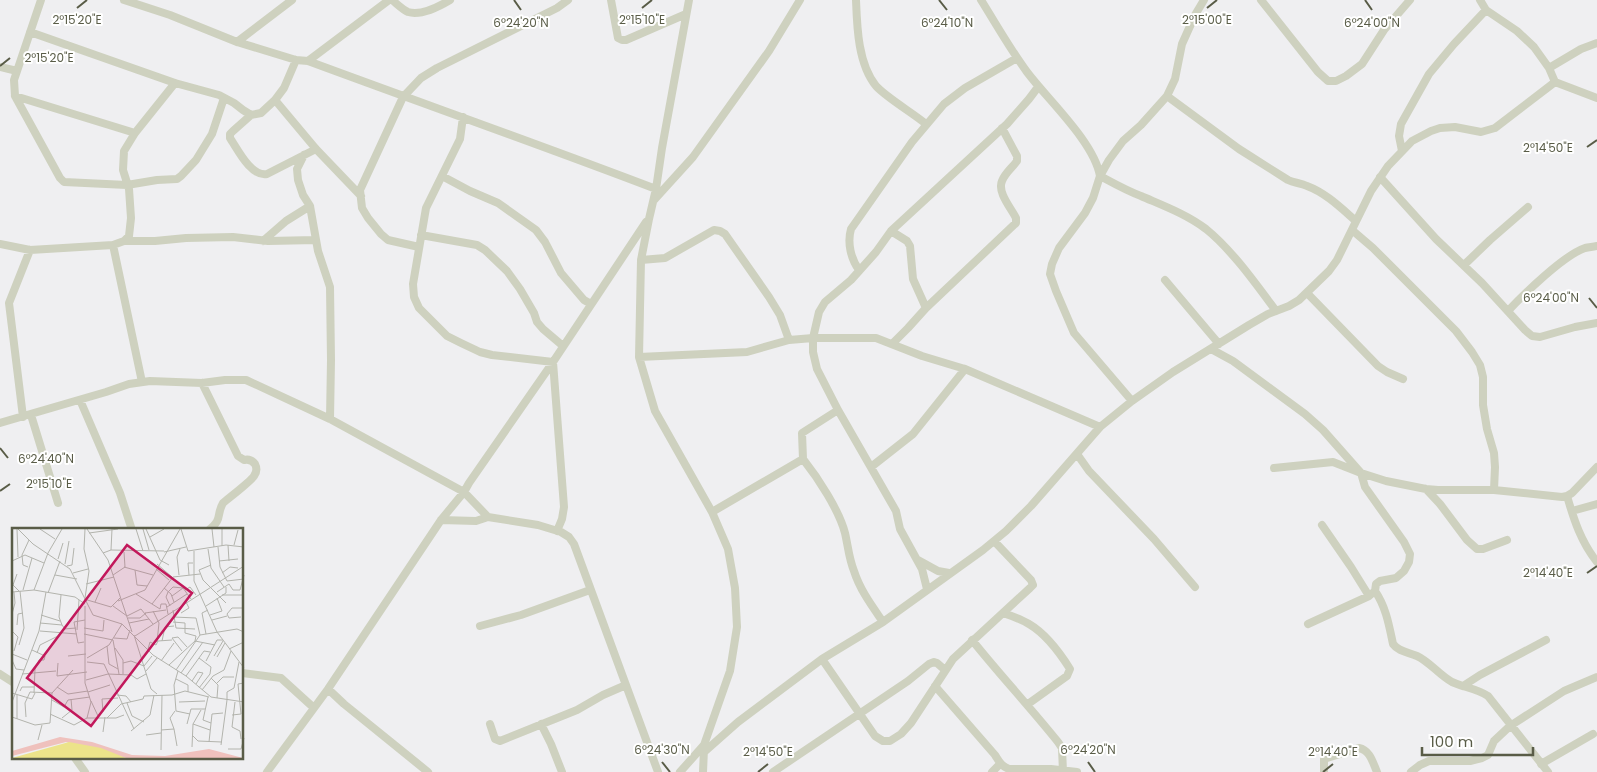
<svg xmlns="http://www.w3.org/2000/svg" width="1597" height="772" viewBox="0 0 1597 772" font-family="Poppins,sans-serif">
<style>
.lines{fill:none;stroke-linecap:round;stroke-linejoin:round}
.minor{stroke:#ced1bf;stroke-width:8}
.ticks{fill:none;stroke:#595c47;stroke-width:2}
.inset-road{fill:none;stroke:#b3b4ad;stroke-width:1}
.view{fill:#c2185b;fill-opacity:0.15;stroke:#c2185b;stroke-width:2.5}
.inset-edge{fill:none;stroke:#595c47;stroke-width:2.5}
.ticks-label{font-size:12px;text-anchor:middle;fill:#595c47;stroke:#fff;stroke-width:4;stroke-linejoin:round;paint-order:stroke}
</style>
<rect width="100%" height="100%" fill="#efeff1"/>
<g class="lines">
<!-- minor -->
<path class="minor" d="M41 0 14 80 15 96 135 133
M124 0 170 15 237 42 296 60 308 61C424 104 541 145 656 189
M392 0C397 4 403 10 408 12 421 16 440 6 450 0
M611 0 618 38 622 40H626L686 14
M856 0C857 27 858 64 876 86 887 98 913 113 926 124
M981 0C996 24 1010 49 1027 72 1048 100 1094 142 1100 176
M1261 0 1318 72 1328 81H1336L1346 76 1362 64 1384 30 1410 0
M1480 0 1486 10 1517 31 1534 47 1549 68 1555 82 1597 98
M30 32 175 83 219 95 234 103 243 110 251 115
M237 42 292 0
M296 60 284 88 275 100 261 113 251 115 233 131 230 134V138C238 150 251 177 267 174L316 149
M308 61 389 0
M0 67 17 71
M1549 68 1581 49 1597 43
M15 96 60 178 64 182 127 185 157 180 177 179 181 176 196 160 212 134 224 98
M1167 96 1239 149 1288 180C1294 183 1301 183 1307 186 1326 193 1341 208 1356 221
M275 100 316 149 361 196
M463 117 460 139 426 208 413 284 414 297 419 308 447 336 461 343 480 352 492 355 553 362 564 507 562 519 557 531
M1402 151 1399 136 1401 124 1429 74 1454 44 1486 10
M304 155 297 169 298 180 303 195 310 206 318 251 330 287 331 360 330 419
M442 176 470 191 498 203 536 230 545 242 561 273 584 300 591 304
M1100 176C1113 183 1127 191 1141 196 1164 206 1186 214 1206 229 1232 250 1256 284 1276 311
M1380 177 1436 239 1482 283 1525 330 1532 336 1540 337 1575 327 1597 323
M654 200 693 157 769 51 800 0
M1352 230 1373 248 1456 331 1472 352 1480 365 1483 377V405L1487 429 1494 453 1495 467 1494 490
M891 231 907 241 910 246 913 279 926 308
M421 235 477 245 485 250 507 271 520 289 534 313 537 322 543 329 563 346
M124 241 129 236 131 218 129 189 123 170 124 151 135 133 175 83
M263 241 286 221 310 206
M0 244 30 250 113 245 124 241H155L186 238 233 237 268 241 316 240
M113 245 142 382
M419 247 388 240 381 234 368 218 362 208 360 190 403 97 421 78 437 68 557 8 568 0
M641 260 665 258 714 230 720 231 725 234 769 297 780 315 789 340
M1464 265 1490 240 1528 207
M859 270C851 259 847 243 851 229L912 142 944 104 965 88 1017 58
M1165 280 1219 344
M1307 293 1378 366 1387 372 1403 379
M1508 311C1524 294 1564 255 1585 248 1589 247 1593 247 1597 246
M892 344 908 328 926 308 1016 223V218C1011 208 997 192 1002 181 1005 173 1012 168 1017 161V156L1002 128
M1211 349 1233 361 1305 414 1323 430 1361 473 1365 487 1404 542 1410 554 1409 562 1404 571 1396 578 1380 581 1376 584 1375 591 1369 596 1308 624
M639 357 747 352 789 340 813 338H876L922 356 965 369 1100 427
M202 383 238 456 244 460C248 459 252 460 255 464 257 468 257 472 254 476 251 481 230 497 223 503 216 515 223 519 209 530
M80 400 120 493 132 530
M1132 401 1074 333 1056 291 1050 274 1052 264 1059 248 1085 213 1093 198 1100 176 1109 160 1123 141 1141 125 1167 96 1175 79 1182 44 1195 15 1204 0
M31 415 58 503
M23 417 9 303 30 250
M0 423 106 392 129 384 150 381 202 383 225 380H246L330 419 464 492 488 517 538 525 561 532 569 537 574 544 658 772
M1077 454 1089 471 1154 539 1195 587
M803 459 802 433 838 410
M871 467 913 434 965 369
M1274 468 1333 462 1361 473 1386 481 1426 489 1438 490H1494L1562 497 1567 496 1572 493 1597 467
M1426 489 1440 504 1467 540 1477 549H1483L1507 540
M1567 496C1574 520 1581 542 1597 562
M1572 511 1597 504
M712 512 803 459C818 478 839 510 845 533 848 546 849 559 854 571 860 590 872 606 883 622
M441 520 476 521 488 517
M1322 525 1351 567 1369 596
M918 560 938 571 949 573
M927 589 922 569 900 529 896 511 838 410 817 369 813 352V338L819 312 825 302 851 280 876 252 891 231 1007 124 1029 99 1038 87
M1375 591C1386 607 1389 625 1393 644 1399 652 1408 652 1417 656 1430 662 1439 675 1452 682 1463 687 1478 689 1488 696L1548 772
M1003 613C1012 616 1021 619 1029 624 1046 634 1060 653 1070 669L1067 676 1028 704
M480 626 521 615 590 590
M972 640C1000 675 1030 707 1058 742L1062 748 1063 772
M822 659 875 736 883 741H890L901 734 911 723 953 659 1030 588 1033 585 1031 580 994 541
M242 673 281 678 314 708
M0 674 14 683
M935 686 995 755C999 761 1001 766 1009 769H1051L1077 772
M1463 686 1480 675 1546 640
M328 689 344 704 428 772
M490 724 495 739 500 741 577 710 603 695 626 685
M541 724 551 744 562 772
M703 753 738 722 822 659 883 622 983 550 1006 531 1031 506 1100 427 1132 401 1173 372 1249 325 1268 314 1289 306 1299 300 1329 271 1337 260 1371 191 1388 166 1412 141 1431 131 1440 128 1455 127 1481 132 1495 128 1555 82
M75 758 85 772
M1541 764 1593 734
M267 772 328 689 441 520 464 492 469 483 553 362 646 222
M680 772 704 745 730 671 737 627 735 588 728 549 712 512 655 411 639 357 641 260 649 219 656 189 662 148 689 0
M703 772 704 749
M773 772 908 681 929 664 934 662 937 663 945 670
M992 772 1000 764
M1324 772V759L1359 748C1370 750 1373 763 1377 772
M1411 772 1420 765 1429 761H1470L1482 758 1488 755 1494 741 1510 726 1564 691 1597 677"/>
</g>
<!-- ticks -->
<path class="ticks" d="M514 0 521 10M939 0 947 10M1365 0 1372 10M77 8 87 0M642 8 652 0M1207 8 1217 0M0 66 10 58M1587 147 1597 140M1589 298 1597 308M0 448 8 458M0 491 10 484M1587 573 1597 566M662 762 670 772M1088 762 1095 772M758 772 768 764M1323 772 1333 764"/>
<!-- overview -->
<g transform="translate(12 528)">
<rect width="231" height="231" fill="#efeff1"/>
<path d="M48 209 80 214 120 227 153 228 197 221 231 230H114L54 214 0 228V223Z" fill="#efc1bd"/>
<path d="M57 214 89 220 114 230H0Z" fill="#ece38a"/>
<path class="inset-road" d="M5 1 6 29M6 1 21 16 58 41 81 87 110 96 141 127 174 148 199 169 232 174M28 1 43 11M75 1 96 32 120 104M124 1 131 23M131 1 137 22M134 1 148 32 157 37M169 1 176 23 214 17 232 19M200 1 202 19M77 5 106 1M138 9 152 1M216 17 217 33M222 17 226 2M210 18V1M206 19 208 39 215 53 232 51M196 21 199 40 212 59M99 22 100 1M182 23V53L205 104 232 140M152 24 174 19M91 25 99 22 152 23M10 27 17 12M10 27 11 37 16 39M46 31 51 15M0 33 13 27 32 35M207 33 226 31M53 36 57 13M145 36 160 49M199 37 187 42 191 52 214 75M55 38 60 37 62 20M112 39 141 47M144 41 157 52M123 42 125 57 135 58M61 45 76 41M210 45 218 39 226 40M5 46 1 57 7 63M43 47 65 51M101 47 113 39 112 24M167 47 165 29 168 21M177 47 176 35H181M74 56 102 49M152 60 159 66 162 74M11 62 20 30M22 62 36 25 50 1M173 62 178 59 184 67M0 64 22 62 63 69 73 76M205 64 217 56 221 62H228L232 47M36 65 48 33M124 66 148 81M49 67 47 89 50 97M210 67H232M160 68 171 60 179 71M73 70 77 43 72 21 73 1M72 71 99 79 109 69M106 73 133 62 168 1M83 74 89 60M140 76 161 49 188 46M73 78V155L79 174 75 190M101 78 115 88 129 81 141 96M158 78 154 69 156 64 161 59 171 60M194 78 214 65V59M155 79 175 66M148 81 149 76H154L156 86M161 82 164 100 183 101M141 83 147 95 145 114M133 85 154 82M169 85 177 80 174 74M0 86 3 75 2 64M29 87 48 93M198 87 210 83 205 70M162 89 184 90 188 107 164 142M229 89 217 90 215 86 220 80H232M116 90H128L134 85M200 92 215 88M161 94 173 95V105L184 108 183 113M28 95 50 97 53 101M117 95 137 91M5 97 6 86 11 85M72 100 91 103 92 92M65 102 67 72M0 103 6 109 2 123M28 103 65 106M72 106 101 112 107 146M194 106 190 85 196 82M122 107 139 161 145 166M188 107 225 101 232 104M123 108 232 38M102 110 115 111 118 102M150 113 153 99 162 98M72 114 66 115 62 94 73 92M7 117 12 100 8 63M95 118 97 136 106 141M103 120 111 132V146M136 121 138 114 144 117 146 113 160 112M217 121 232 114M20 122 33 128 32 132H27L23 141 22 165M170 123 160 110 166 109 175 119M25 125 28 117 46 108 52 101 64 100M0 126 15 132M56 128 74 126M202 128 211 113M205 129 213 115M75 130 97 117 110 96M0 132 4 141 12 142M149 133 162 115M194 133 205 112H211M75 134 92 136 122 201M46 135 45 148 75 144M111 135 119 133 132 138 140 128M157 137 183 113 203 117M134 143 145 130M166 143 162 157 164 183 178 186M169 145 191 114M10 146 44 143M174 148 192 123 198 124M199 150 206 157 205 170M164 151 176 157V164M74 152 96 146 119 147 125 151 134 146M180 153 186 144 191 145 184 156M205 155 211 149H222M45 159 56 166 76 163M187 160 198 146 199 139 187 130M190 162 201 148 212 142 219 123M8 163 10 159H22M76 164 98 157M0 165 20 171 23 165M105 167 114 168 119 174M196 169 191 192 199 195M40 172 52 179 56 172 78 169M215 172V164L222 160 227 134M79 173 86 188M0 174 27 103 34 64M167 174 193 173M223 174 220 199 228 203 229 211M115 175 120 188 132 194M189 182 181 196 198 202M91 184 90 171 106 170M38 186 62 197 75 190H104L112 187M220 187 229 186 226 156 232 155M0 189 23 197 38 195 40 165 61 142M14 189 13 175 18 164 40 165M50 190 60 182 59 171M95 190 109 176 131 171 132 168 160 167 173 163 197 169M5 191V167M175 196 179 181H193M162 201 165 218M149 202 162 201 158 190 163 183M119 203 138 187 142 167M91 204 93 189M134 207 149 205M180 207 186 213 210 214M26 212 30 197M197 214 200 186 211 185M209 217 215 172M180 219 181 196M216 221H229L232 210M149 222 150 167"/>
<path class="view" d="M115 17 180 65 79 198 15 150Z"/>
<rect width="231" height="231" class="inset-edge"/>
</g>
<g class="ticks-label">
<text x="77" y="24">2°15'20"E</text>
<text x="642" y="24">2°15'10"E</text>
<text x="1207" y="24">2°15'00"E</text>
<text x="521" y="27">6°24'20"N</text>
<text x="947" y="27">6°24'10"N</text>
<text x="1372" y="27">6°24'00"N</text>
<text x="49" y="62">2°15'20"E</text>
<text x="1548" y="152">2°14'50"E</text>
<text x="1551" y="302">6°24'00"N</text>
<text x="46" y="463">6°24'40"N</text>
<text x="49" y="488">2°15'10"E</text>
<text x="1548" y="577">2°14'40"E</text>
<text x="662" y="754">6°24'30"N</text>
<text x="1088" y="754">6°24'20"N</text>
<text x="768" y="756">2°14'50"E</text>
<text x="1333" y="756">2°14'40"E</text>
</g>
<!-- scale -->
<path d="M1422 747v8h111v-8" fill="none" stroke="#595c47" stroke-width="2.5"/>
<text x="1430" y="747" font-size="15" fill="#595c47" stroke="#ffffff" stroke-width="4" paint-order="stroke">100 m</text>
</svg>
